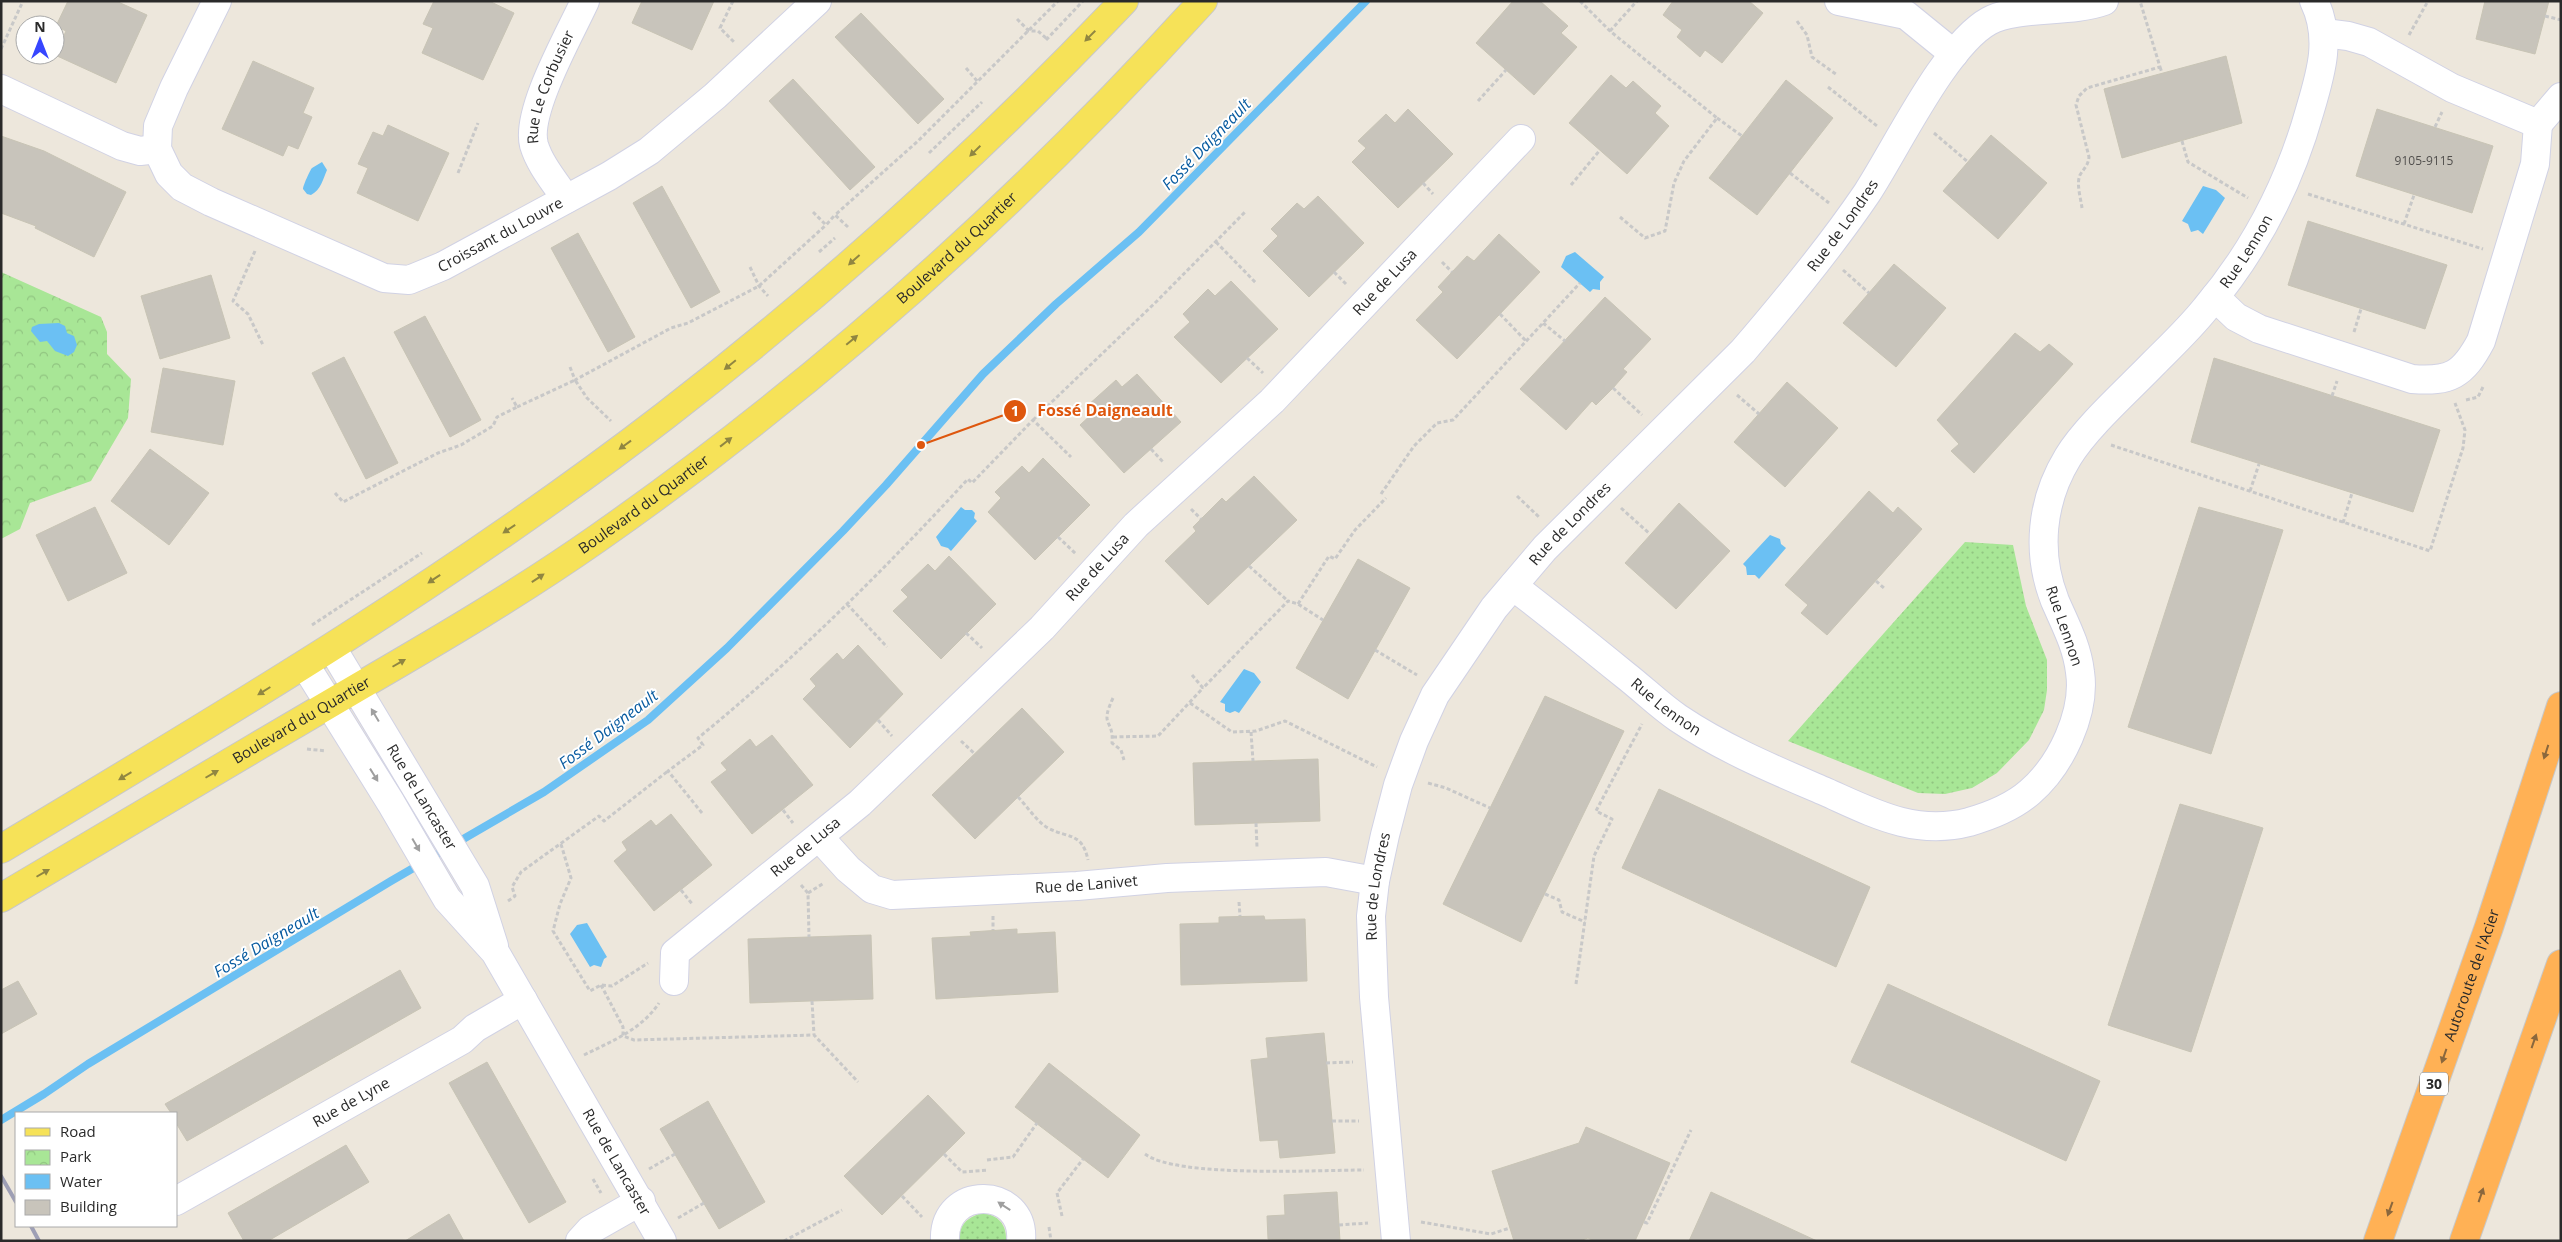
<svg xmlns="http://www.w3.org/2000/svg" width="2562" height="1242" viewBox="0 0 2562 1242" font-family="'Open Sans',sans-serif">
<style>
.grass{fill:url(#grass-dots)}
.park{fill:url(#park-crowns)}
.water{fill:#6bc0f3}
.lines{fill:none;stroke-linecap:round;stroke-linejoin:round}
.stream{stroke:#6bc0f3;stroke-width:8}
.building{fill:#c8c4bb;stroke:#c8c4b5}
.minor-casing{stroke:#d1d2e4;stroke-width:30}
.major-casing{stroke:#c8c8c8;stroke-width:30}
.highway-casing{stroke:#c8c8c8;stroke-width:30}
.path{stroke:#c8c8c8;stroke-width:3;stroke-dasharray:4 2.5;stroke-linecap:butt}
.minor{stroke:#fff;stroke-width:28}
.major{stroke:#f6e258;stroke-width:28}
.highway{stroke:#ffb155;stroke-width:28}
.rail{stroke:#9e9fb5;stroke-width:4}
.oneway{fill:#908641}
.oneway2{fill:#9f9f9f}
.oneway3{fill:#8a673d}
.labels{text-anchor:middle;stroke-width:4;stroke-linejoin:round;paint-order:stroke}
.number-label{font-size:12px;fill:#52504e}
.shield{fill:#fff;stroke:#6a6a6a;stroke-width:1}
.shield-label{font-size:14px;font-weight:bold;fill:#2a2a2a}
.street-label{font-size:15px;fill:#2a2a2a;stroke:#fff}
.water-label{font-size:16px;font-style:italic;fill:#085ba0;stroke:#fff}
.leader{fill:none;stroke:#de570e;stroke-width:2}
.callout-dot{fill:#de570e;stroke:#fff;stroke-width:2}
.mark-label{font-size:15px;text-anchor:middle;font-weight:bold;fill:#fff}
.callout-label{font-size:16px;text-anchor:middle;font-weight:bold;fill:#de570e;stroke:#fff;stroke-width:4;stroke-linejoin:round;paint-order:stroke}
</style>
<defs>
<pattern id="grass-dots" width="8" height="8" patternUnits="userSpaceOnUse" patternTransform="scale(1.25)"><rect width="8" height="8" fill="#a8e696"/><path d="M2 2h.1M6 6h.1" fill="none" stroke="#91c581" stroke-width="1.8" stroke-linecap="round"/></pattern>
<pattern id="park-crowns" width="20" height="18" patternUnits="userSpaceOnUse" patternTransform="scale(1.25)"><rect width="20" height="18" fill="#a8e696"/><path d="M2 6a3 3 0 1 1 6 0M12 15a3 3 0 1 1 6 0" fill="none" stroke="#91c581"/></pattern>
</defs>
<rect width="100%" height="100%" fill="#ede7dc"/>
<!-- grass -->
<path class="grass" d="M1965 542 2013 545 2026 606 2047 660V690L2044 710 2029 740 1997 773 1972 788 1945 794 1918 793 1788 741Z
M982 1213C998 1215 1007 1224 1006 1241H960C958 1225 968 1217 982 1213Z"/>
<!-- park -->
<path class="park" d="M1 272 101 317 107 332V354L131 379 128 418 91 481 30 503 20 529 1 539Z"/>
<!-- water -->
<path class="water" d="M322 162 327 170C323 179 321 190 311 195L307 194 303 189C303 186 310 170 312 168Z
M2203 186 2216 190 2225 198 2203 234 2198 230 2191 232 2188 224 2182 221Z
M1575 252 1604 277 1600 282V290L1593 289 1590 292 1561 267 1566 256Z
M59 323 65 326 67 333 74 336 77 345 74 352 68 356 55 351 47 341 40 342 31 331 32 327 39 324Z
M961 507 965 510H972L975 513 974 518 977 521 951 551 948 548 941 546 936 537Z
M1770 535 1780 539 1781 544 1786 548 1759 579 1755 575H1747L1746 567 1743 564Z
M1244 669 1254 673 1261 682 1239 713 1235 711 1230 713 1225 711V704L1220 702Z
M587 923 607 957 604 959 601 967 594 965 590 967 570 934 577 925Z"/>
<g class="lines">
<!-- stream -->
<path class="stream" d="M1 1120 44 1094 88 1064 391 881 544 792 648 720 727 648 843 531 886 485 983 374 1056 304 1139 232 1366 1"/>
</g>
<!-- building -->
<path class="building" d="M68 1H116L147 15 116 83 55 55 66 31 56 26Z
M434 1H489L514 13 483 80 422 53 433 28 423 24Z
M642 1H714L692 50 632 23Z
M1513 1H1540L1568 26 1561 33 1577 47 1534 95 1476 43Z
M1673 1H1749L1763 13 1722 63 1705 50 1700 57 1677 37 1682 30 1663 15Z
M2485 1H2549L2535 54 2476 39Z
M861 13 944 99 918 124 835 37Z
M2226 56 2242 123 2122 158 2104 89Z
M253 61 314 88 303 113 312 117 298 149 288 145 283 156 222 129Z
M1611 75 1626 88 1633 81 1661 106 1655 113 1669 126 1627 174 1569 123Z
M793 79 875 167 850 190 769 101Z
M1786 80 1833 118 1757 215 1709 178Z
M1408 109 1453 154 1398 208 1352 162 1366 148 1358 141 1386 114 1395 123Z
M2377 109 2493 146 2472 213 2356 176Z
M388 125 449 153 418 221 357 193 368 168 358 164 373 132 383 136Z
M1991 135 2047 183 1998 239 1943 191Z
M1 136 44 151 126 192 94 257 35 228 36 226 1 213Z
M662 186 720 292 691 308 633 203Z
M1318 196 1364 243 1309 297 1263 251 1278 236 1271 229 1297 203 1304 209Z
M2308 221 2447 265 2425 329 2288 285Z
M578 233 635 337 608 352 551 248Z
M1499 234 1540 272 1457 359 1416 320 1443 292 1438 287 1467 256 1474 261Z
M1894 264 1946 308 1896 367 1843 323Z
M211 275 230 338 160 359 141 296Z
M1231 281 1278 329 1221 383 1174 337 1190 322 1183 314 1208 289 1215 296Z
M1605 297 1651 339 1623 369 1627 372 1613 388 1596 405 1592 401 1566 430 1520 389Z
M425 316 481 420 450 437 394 332Z
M2015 333 2040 352 2049 344 2073 364 1974 473 1951 451 1959 444 1937 420Z
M344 357 398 463 366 479 312 373Z
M2214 358 2440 430 2413 512 2191 442Z
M163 368 235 381 223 445 151 432Z
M1137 374 1181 422 1124 473 1080 425 1093 413 1087 406 1116 380 1122 387Z
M1787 382 1838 428 1785 487 1734 442Z
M150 449 209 493 169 545 111 501Z
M1043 458 1090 505 1035 560 988 512 1001 498 995 492 1022 466 1029 473Z
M1254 476 1297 520 1208 605 1165 561 1196 531 1193 527 1222 498 1226 502Z
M1869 491 1893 513 1898 507 1922 529 1827 635 1801 613 1808 605 1785 585Z
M1679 503 1730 551 1676 609 1625 563Z
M95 507 127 573 68 601 36 535Z
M2199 507 2283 530 2211 754 2128 727Z
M949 556 996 604 941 659 893 611 908 597 901 590 928 564 935 571Z
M1358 559 1410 588 1348 699 1296 668Z
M858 645 903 694 850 748 803 699 816 686 810 679 837 653 843 660Z
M1545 696 1624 731 1521 942 1443 904Z
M1022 708 1064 752 975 839 932 795Z
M772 735 813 785 752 834 711 782 727 770 721 763 750 739 756 747Z
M1318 759 1320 821 1195 825 1193 763Z
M1659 789 1870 887 1836 967 1622 868Z
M2180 804 2263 828 2191 1052 2108 1025Z
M671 814 712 865 654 911 614 861 627 850 622 842 651 820 656 826Z
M1264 916 1265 920 1305 919 1307 981 1181 985 1180 924 1219 923V917Z
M1017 929V934L1055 932 1058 992 936 999 932 938 971 936 970 932Z
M871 935 873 999 750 1003 748 939Z
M400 970 421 1008 187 1141 176 1123V1113H171L165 1104Z
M18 981 37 1014 1 1034V990Z
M1888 984 2100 1081 2066 1161 1851 1062Z
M1324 1033 1335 1153 1280 1158 1278 1140 1260 1141 1251 1060 1268 1058 1266 1038Z
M487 1062 566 1202 529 1223 449 1083Z
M1049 1063 1140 1135 1108 1178 1015 1107Z
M928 1095 965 1133 882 1215 844 1176Z
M708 1101 765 1202 719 1229 660 1129Z
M1586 1127 1670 1163 1635 1241H1594L1588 1238 1579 1241H1514L1492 1171 1579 1143Z
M346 1145 369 1182 268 1241H244L228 1213Z
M1337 1192 1340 1241 1268 1239 1267 1216 1285 1215 1284 1195Z
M1711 1192 1817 1241H1689Z
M449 1214 464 1241H405Z"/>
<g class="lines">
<defs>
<g id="minor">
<path id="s1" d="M217 1 174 88 158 126 157 149 169 174 182 187 211 202 384 278 409 280 443 266 609 176 649 151 715 96 817 1"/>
<path d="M1839 1 1906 15 1954 54"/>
<path d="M2324 33 2348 36 2369 42 2452 88 2538 124 2561 97"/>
<path d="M1 89 122 146 140 151 157 149"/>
<path id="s2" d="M566 199C555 182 540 165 534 145 525 112 570 34 585 1"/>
<path d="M2215 297 2236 317 2259 329 2412 379C2450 382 2463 375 2481 341L2535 164 2538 124"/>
<path id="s3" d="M1513 586C1551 615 1588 645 1625 675 1643 689 1659 705 1678 718 1724 749 1775 770 1826 792 1873 813 1915 836 1969 822 1990 816 2013 807 2030 792 2061 765 2086 713 2080 672 2077 646 2065 624 2055 601 2036 553 2041 501 2068 457 2086 427 2129 389 2154 363 2172 345 2190 328 2206 308 2256 249 2289 185 2310 110 2321 73 2332 38 2314 1"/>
<path id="s4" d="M332 648 475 886 494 946"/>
<path id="s5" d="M305 665 391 803 447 899 495 952 662 1241"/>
<path id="s6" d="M819 837 848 869 872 889 892 895 1077 886 1167 878 1326 872 1375 881"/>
<path id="s7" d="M674 981 675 953 860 803 1042 628 1136 525 1272 401 1521 139"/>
<path id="s8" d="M176 1201 462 1040 475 1028 523 1000"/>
<path d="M580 1241 590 1230 641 1201"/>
<path d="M945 1241C942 1184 1026 1186 1021 1241"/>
<path id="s9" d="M1396 1241 1374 997 1371 916 1375 881 1385 835 1398 785 1414 741 1435 695 1494 608 1545 548 1743 351C1786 301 1829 249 1867 193 1896 149 1945 45 1989 21 2016 6 2071 13 2104 1"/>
</g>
<g id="major">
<path d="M1 849C228 713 456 577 666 415 829 289 982 151 1124 1"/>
<path id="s10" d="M1 898C121 827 240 756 360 686 441 639 521 592 598 538 818 384 1023 200 1203 1"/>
</g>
<g id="highway">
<path id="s11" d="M2378 1241 2489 927 2561 706"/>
<path d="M2464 1241 2561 964"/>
</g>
</defs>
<!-- minor casing -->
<use href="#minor" class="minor-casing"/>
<!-- major casing -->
<use href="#major" class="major-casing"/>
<!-- highway casing -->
<use href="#highway" class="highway-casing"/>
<!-- path -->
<path class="path" d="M733 1 720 28 735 43
M1580 1 1610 31 1717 118 1684 161 1674 183 1665 231 1645 238 1620 217
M2545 16 2561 20
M1017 19 1029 31H1038L1047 39
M1797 21 1807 35 1812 57 1837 75
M1610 31 1637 1
M2409 35 2428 1
M1046 40 1083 1
M1 49 23 1
M2160 67 2162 73
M966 68 978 82
M1828 87 1877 126
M1478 101 1506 70
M1717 118 1742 136
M2435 127 2442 112
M1934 133 1968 162
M2182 141 2188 162 2248 198
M929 153 982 102
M458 173 478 123
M1790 173 1829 203
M1423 183 1433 194
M1571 185 1600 150
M2308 194 2483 249
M2082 208C2081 199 2076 184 2080 175 2084 168 2088 166 2089 157L2076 105 2079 96 2087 88 2160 67 2140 1
M813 212 826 225 835 215
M2404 224 2414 195
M848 227 835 215 918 141 1058 1
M1216 242 1256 283
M255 251 233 301 248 314 263 345
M819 252 835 238
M1442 262 1452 272
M750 267 759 286 768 296
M1843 270 1869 293
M1334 272 1346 284
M1500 314 1526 341
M1543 323 1565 341
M2354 332 2361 309
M1247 358 1263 373
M570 367 575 380 671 328 688 323 759 286 826 225
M1613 388 1642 415
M1737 395 1759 414
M2332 396 2337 381
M2466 400 2478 397 2484 385
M517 407 575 380 587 398 611 421
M1033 420 1157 301 1246 211
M2111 445 2430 551 2463 448 2465 430 2455 403
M1151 449 1164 463
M2250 491 2259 464
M335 493 343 502 438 453 461 445 493 426 497 417 517 407 512 398
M1381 494 1414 446 1437 423 1453 420 1580 283
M1517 496 1539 517
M1621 508 1650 534
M1191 509 1201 519
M2343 523 2352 493
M1058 537 1076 554
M1249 566 1288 601
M1876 581 1885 589
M847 604 887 647
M1298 604 1329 556 1335 559 1355 530 1386 498
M312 625 422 553
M966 633 982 648
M1375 650 1417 675
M1192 675 1203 688 1288 601 1298 604 1323 620
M1113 698C1099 728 1114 718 1112 743L1121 750 1124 760
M1190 703 1232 732 1256 731 1285 721 1377 767
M878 720 892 736
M1251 732 1253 761
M1113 737 1158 736 1203 688
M961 741 975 754
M307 749 326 751
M1428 783 1446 788 1490 808
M1018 797C1027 806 1037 822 1048 828 1069 839 1082 832 1088 860
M783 810 793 823
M702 813 668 771 703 745 698 738C795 659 883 571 968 479L972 483 1033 420 1071 457
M1256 823 1257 847
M561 844 571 878 560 904 553 931 590 991 601 985 612 986 648 963
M801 885 808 893 809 937
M681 890 693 905
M808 893 824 883
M1545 894 1559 900 1562 912 1585 922
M508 901 515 896 512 887 521 872 599 816 604 821 668 771
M1239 902 1240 916
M993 916V930
M1576 984 1594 856 1612 819 1596 811 1642 724
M601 985 623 1027V1036L634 1040 814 1035 858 1082
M812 1001 814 1035
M584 1055C612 1041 641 1030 659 1003
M1326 1063 1353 1062
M1332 1121H1359
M944 1154 962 1172 988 1170
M1145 1154C1177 1178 1318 1170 1364 1170
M987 1160 1013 1157 1037 1123
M649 1169 675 1154
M593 1179 601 1193
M902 1196 922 1217
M1062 1216 1057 1193 1083 1159
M678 1218 704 1203
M1421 1222 1491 1234 1510 1228
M1644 1222 1647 1223 1691 1130
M1339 1225 1368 1223
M1049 1227 1051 1241
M784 1241 842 1210"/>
<!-- minor -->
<use href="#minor" class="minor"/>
<!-- major -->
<use href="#major" class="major"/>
<!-- highway -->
<use href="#highway" class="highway"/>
<!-- rail -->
<path class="rail" d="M1 1176 16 1202
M31 1226 39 1241"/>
</g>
<!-- one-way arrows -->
<defs><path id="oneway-solid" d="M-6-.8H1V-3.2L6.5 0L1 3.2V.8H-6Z" transform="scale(1.25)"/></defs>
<g class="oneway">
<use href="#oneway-solid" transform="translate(1090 36) rotate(135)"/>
<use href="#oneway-solid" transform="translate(975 151) rotate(136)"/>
<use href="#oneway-solid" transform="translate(854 260) rotate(138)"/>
<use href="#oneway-solid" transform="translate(852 340) rotate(-40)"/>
<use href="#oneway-solid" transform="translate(730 365) rotate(141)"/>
<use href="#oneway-solid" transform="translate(726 442) rotate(-38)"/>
<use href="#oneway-solid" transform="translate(625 445) rotate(144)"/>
<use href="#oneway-solid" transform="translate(509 529) rotate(146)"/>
<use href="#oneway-solid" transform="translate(538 578) rotate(-34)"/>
<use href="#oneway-solid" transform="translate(434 579) rotate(146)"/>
<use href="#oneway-solid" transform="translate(399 663) rotate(-30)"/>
<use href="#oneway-solid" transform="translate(264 691) rotate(148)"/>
<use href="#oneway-solid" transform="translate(212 774) rotate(-30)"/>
<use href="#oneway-solid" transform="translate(125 776) rotate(149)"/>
<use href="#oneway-solid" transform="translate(43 873) rotate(-30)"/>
</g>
<g class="oneway2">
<use href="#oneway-solid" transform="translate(375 715) rotate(-121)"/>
<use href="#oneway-solid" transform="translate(374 775) rotate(58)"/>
<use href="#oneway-solid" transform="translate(416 845) rotate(60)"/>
<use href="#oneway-solid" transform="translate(1004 1206) rotate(-147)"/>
</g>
<g class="oneway3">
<use href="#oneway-solid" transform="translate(2546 752) rotate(108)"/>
<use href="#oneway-solid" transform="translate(2534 1041) rotate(-71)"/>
<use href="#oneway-solid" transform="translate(2444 1056) rotate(109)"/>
<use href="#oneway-solid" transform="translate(2481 1195) rotate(-71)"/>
<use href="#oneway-solid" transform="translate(2390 1209) rotate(110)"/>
</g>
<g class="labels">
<!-- number labels -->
<g class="number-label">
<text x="2424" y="165">9105-9115</text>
</g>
<!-- shield labels -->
<rect class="shield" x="2420" y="1072.5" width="28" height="23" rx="4"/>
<g class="shield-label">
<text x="2434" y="1089">30</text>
</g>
<!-- street labels -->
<g class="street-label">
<text dy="5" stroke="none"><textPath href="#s2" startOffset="124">Rue Le Corbusier</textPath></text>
<text dy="5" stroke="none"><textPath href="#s9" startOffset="1181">Rue de Londres</textPath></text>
<text dy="5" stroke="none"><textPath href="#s1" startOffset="556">Croissant du Louvre</textPath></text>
<text dy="5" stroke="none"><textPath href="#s10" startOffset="1159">Boulevard du Quartier</textPath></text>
<text dy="5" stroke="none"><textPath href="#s3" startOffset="1228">Rue Lennon</textPath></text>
<text dy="5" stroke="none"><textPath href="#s7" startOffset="1006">Rue de Lusa</textPath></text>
<text dy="5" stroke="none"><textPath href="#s10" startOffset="754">Boulevard du Quartier</textPath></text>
<text dy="5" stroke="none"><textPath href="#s9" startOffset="776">Rue de Londres</textPath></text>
<text dy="5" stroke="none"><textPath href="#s7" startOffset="601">Rue de Lusa</textPath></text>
<text transform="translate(2064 626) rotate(71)" y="5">Rue Lennon</text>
<text dy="5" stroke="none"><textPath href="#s3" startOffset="195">Rue Lennon</textPath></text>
<text dy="5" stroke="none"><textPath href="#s10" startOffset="349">Boulevard du Quartier</textPath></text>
<text dy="5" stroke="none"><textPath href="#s4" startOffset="174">Rue de Lancaster</textPath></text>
<text dy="5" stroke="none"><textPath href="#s7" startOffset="196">Rue de Lusa</textPath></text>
<text dy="5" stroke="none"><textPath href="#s6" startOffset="290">Rue de Lanivet</textPath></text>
<text dy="5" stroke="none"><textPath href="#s9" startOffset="356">Rue de Londres</textPath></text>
<text dy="5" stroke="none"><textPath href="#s11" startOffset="282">Autoroute de l'Acier</textPath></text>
<text dy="5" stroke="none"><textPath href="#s8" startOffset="201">Rue de Lyne</textPath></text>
<text dy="5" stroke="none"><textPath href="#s5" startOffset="588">Rue de Lancaster</textPath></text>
</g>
<!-- water labels -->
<g class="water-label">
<text transform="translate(1206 144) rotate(-46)" y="6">Fossé Daigneault</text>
<text transform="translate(608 729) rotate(-37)" y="6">Fossé Daigneault</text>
<text transform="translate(266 942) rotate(-31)" y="6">Fossé Daigneault</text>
</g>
</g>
<!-- callouts -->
<path class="leader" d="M921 445L1015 411"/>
<g class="callout-dot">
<circle cx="921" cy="445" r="5"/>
<circle cx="1015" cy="411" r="12"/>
</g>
<g class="mark-label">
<text x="1015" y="416">1</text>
</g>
<g class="callout-label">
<text x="1105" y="416">Fossé Daigneault</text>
</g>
<!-- border -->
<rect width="2562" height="1242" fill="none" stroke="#2a2a2a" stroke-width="5"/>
<!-- legend -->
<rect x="15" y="1112" width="162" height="115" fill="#ffffff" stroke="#aaaaaa"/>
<rect x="25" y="1128" width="25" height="8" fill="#f6e258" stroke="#aaaaaa"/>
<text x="60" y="1137" font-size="15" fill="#2a2a2a">Road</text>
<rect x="25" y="1150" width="25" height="15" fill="url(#park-crowns)" stroke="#aaaaaa"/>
<text x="60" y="1162" font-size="15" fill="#2a2a2a">Park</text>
<rect x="25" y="1174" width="25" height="15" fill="#6bc0f3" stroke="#aaaaaa"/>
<text x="60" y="1187" font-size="15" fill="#2a2a2a">Water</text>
<rect x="25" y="1200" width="25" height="15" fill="#c8c4bb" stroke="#aaaaaa"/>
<text x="60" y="1212" font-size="15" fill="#2a2a2a">Building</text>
<!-- north arrow -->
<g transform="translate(40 40)"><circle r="24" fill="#ffffff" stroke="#aaaaaa"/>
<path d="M0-4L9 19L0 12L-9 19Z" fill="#3746ff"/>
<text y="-8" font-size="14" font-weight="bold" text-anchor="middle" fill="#2a2a2a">N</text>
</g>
</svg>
